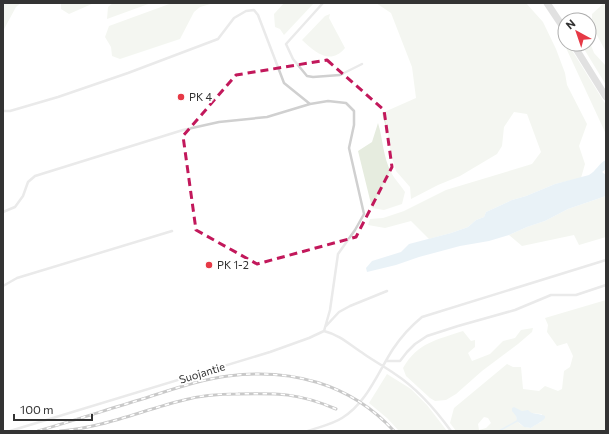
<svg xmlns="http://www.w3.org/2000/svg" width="609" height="434" viewBox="0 0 609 434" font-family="Commissioner,sans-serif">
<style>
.green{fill:#e6ecdf;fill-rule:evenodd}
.water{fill:#cfe2ee}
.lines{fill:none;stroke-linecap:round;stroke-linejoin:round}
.stream{stroke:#cfe2ee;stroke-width:1.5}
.lane{stroke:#d0d0d0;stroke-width:2.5}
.secondary{stroke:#bdbdbd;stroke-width:7}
.rail-casing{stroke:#888;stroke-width:3}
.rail{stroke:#fff;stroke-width:1.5;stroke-dasharray:4.5;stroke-linecap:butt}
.marked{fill:none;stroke:#c2185b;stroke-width:3;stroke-dasharray:8 5;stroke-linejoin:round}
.poi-dot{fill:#e63946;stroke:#fff;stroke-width:1.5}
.labels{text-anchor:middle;stroke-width:4;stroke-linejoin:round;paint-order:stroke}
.poi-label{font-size:11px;fill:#333;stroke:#fff;text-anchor:start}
.street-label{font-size:11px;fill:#333;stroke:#fff}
</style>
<rect width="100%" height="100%" fill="#fff"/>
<!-- green -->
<path class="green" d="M3 3H21L16 7 3 31Z
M61 3H94L69 14 61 9Z
M113 3H151L107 19 108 7Z
M172 3H214L200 7 194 12 180 39 120 59 112 56 111 47 105 37 109 26Z
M284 3H314L284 35 280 29 275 27 274 14Z
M376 3H526L543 22 556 49 565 73 567 85 587 124 579 146 585 164 581 178 555 184 526 196 512 200 486 212 484 217 476 220 468 227 451 233 429 239 411 221 385 228 368 225 370 219 383 218 404 211 446 190 532 164 541 152 527 114 514 112 504 127 502 146 497 154 460 176 438 185 411 199 410 187 396 171 391 154 388 135 382 113 416 98 412 67 391 13Z
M604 3H606V52L592 26V14Z
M330 14 329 18 345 48C330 66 315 52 302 40L325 16Z
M560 33 565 39V44H568L606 105V133L605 132 560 35Z
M589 40 594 53 606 66V85L581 44H589Z
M378 123C383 139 383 157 391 172 394 179 401 185 405 192L402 204 384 210 372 208 358 151 372 142Z
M606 196V237L579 245 574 235 522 246 509 235 527 227 545 221 568 209Z
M606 300V431H456L450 423 454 408 507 364 513 367H521L523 389 539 391 545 386 558 391 562 389 564 371 570 367 573 356 567 343 557 346 547 332 548 325 545 318ZM530 413 542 414 541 422 535 425 531 428C523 427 518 425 516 416ZM484 417 488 418 491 423 486 428 479 430 478 424Z
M533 328 532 332 518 344 482 371 456 394 446 400 435 401 430 398 406 376 403 368C418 342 437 340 463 331L471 341 475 340V347L468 353 472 361 490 354 503 341 515 338 521 330Z
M387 374 411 389 427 405 447 431H399L387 418 369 403Z"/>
<!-- water -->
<path class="water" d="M606 160V169L602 172 606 175V196L568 209 545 221 527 227 509 235 489 241 460 246 419 257 396 265 367 272 366 268 372 261 401 252 409 244 451 233 468 227 476 220 484 217 486 212 512 200 526 196 555 184 589 175C596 171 599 163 606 160Z
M514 407 522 411 528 410C532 415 539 413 545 416V418C541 423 536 424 531 428L524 427 517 421 516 416 512 411V408Z"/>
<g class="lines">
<!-- stream -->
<path class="stream" d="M499 431 517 421"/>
<!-- lane -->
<path class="lane" d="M323 3 286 44 293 59 307 76 313 77 340 75 362 64
M3 111H10L58 97 128 73 218 39 234 18 246 11 254 10 258 15 284 83 310 104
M3 212 15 207 23 196 28 182 35 176 183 130 219 122 267 117 310 104 328 101 346 103 354 111V125L349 148 364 214 355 230 338 254 330 310 324 331
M3 286 17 278 172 231
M326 326 339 312 350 306 387 291
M387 361H400L407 352 415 344 427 336 458 326 515 310 551 295H576L606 285
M10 431 270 352 309 338 324 331C340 335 350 345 364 354 374 361 385 367 395 374 418 389 435 409 451 431
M308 431C319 427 333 424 342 418 367 403 378 372 393 349 401 337 411 326 422 317L606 260"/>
<!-- secondary -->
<path class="secondary" d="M547 3 565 30
M573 44 606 97"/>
<defs>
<path id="rail" d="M38 431C72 421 106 410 139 400 168 391 197 380 228 376 290 368 350 383 394 431
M60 431C102 428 143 410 184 400 202 395 220 394 238 394 278 393 299 393 336 409"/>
</defs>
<!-- rail casing -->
<use href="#rail" class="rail-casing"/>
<!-- rail -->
<use href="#rail" class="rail"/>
</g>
<!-- marked area -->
<path d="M0 0H609V434H0ZM327 60 384 110 392 167 356 237 257 264 196 230 183 136 236 75Z" fill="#fff" fill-opacity=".55" fill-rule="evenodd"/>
<path class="marked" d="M327 60 384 110 392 167 356 237 257 264 196 230 183 136 236 75Z"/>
<!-- markers -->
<g class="poi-dot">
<circle cx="181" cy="97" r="4"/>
<circle cx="209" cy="265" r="4"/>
</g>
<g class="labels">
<!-- poi labels -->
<g class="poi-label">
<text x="189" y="101">PK 4</text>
<text x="217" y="269">PK 1-2</text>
</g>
<!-- street labels -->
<g class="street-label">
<text transform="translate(202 373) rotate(-17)" y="4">Suojantie</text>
</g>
</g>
<!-- border -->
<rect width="609" height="434" fill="none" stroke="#333333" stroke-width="8"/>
<!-- north arrow -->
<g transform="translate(577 32) rotate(320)"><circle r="19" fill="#ffffff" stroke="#adadad"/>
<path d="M0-3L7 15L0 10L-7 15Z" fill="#e63946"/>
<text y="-6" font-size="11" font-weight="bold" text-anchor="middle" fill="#333333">N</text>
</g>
<!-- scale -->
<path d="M14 414v6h78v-6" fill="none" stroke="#333333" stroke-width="2"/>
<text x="20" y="414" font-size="12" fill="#333333" stroke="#ffffff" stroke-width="3" paint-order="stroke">100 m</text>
</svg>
